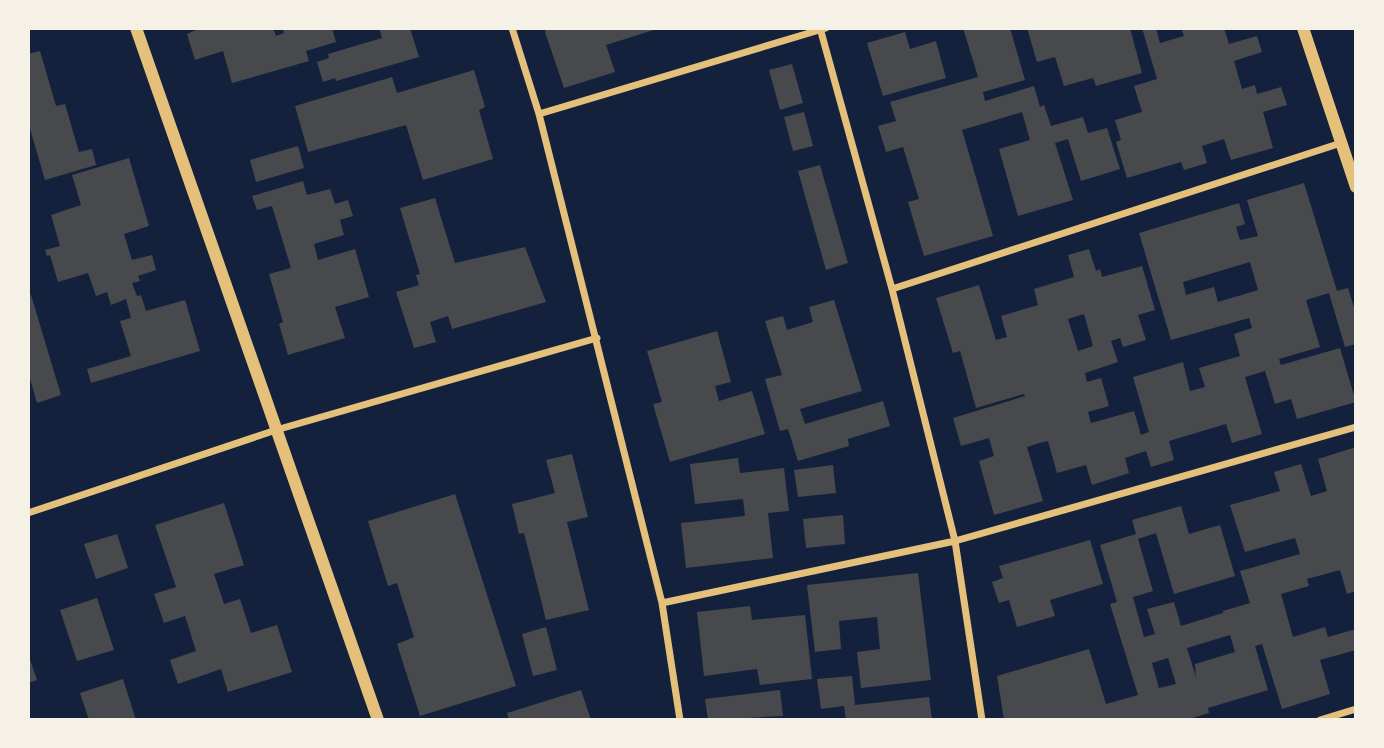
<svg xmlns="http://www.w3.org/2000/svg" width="1384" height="748" viewBox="0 0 1384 748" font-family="'Public Sans',sans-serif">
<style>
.building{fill:#48494c;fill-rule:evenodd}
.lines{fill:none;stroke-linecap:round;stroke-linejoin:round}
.minor{stroke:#e5c07b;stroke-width:7}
.tertiary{stroke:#e5c07b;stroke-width:12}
</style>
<rect width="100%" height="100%" fill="#14213d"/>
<!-- building -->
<path class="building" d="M200 28H273L276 36 284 33 283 28H332L336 42 306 51 309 61 232 83 223 51 195 60 187 34Z
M379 28H410L419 57 336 81 335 78 323 82 317 62 329 58 328 54 382 38Z
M547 28H657V29L606 45 615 72 564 88 545 32Z
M963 28H1010L1025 80 983 92 985 101 1034 86 1040 107 1044 105 1051 126 1083 117 1088 133 1107 128 1120 169 1081 181 1068 139 1055 143 1073 200 1018 216 999 149 1030 140 1022 112 962 130 993 236 924 256 908 202 919 199 903 147 886 152 878 126 896 121 890 102 978 77Z
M1027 28H1130L1142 73 1096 86 1093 78 1064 86 1055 57 1037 62Z
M1142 28H1156L1160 43 1184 36 1181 28H1224L1229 44 1257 36 1262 52 1234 61 1242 89 1255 85 1257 94 1281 87 1287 105 1263 112 1273 148 1231 160 1224 139 1202 146 1207 163 1184 170 1181 162 1127 178 1116 142 1121 140 1115 120 1142 112 1134 86 1157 79Z
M905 32 910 49 936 41 946 78 883 96 867 43Z
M40 51 56 106 65 104 79 152 92 149 96 165 45 180 28 122V54Z
M792 64 803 103 780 110 769 70Z
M474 70 485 107 479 110 493 159 423 180 406 125 308 152 295 106 392 77 397 93Z
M804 112 813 146 793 151 784 117Z
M298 146 304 168 256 182 250 160Z
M129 158 149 226 124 234 132 260 152 255 156 270 138 276 140 281 132 283 137 296 141 295 146 311 185 300 200 351 91 383 87 369 131 356 120 321 131 318 126 299 111 305 107 292 96 296 88 273 58 282 50 255 47 256 45 250 60 246 51 215 81 205 72 175Z
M820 165 848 263 826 270 798 171Z
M303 181 307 195 330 189 335 204 348 200 353 216 340 220 344 235 314 244 318 260 355 249 369 297 335 307 345 338 288 355 279 324 283 322 269 274 291 268 272 206 257 210 252 196Z
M1304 183 1337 291 1348 288 1356 314V344L1345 347 1329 293 1306 300 1320 347 1279 359 1281 365 1340 348 1356 402 1297 419 1291 399 1275 404 1265 371 1245 377 1262 434 1232 443 1226 424 1169 441 1174 460 1151 467 1146 451 1125 458 1129 473 1092 485 1086 465 1057 473 1048 441 1039 443 1027 447 1043 501 994 515 979 461 994 456 989 438 961 446 953 418 1025 396 1024 394 976 408 960 351 953 353 936 298 979 285 996 340 1007 337 1001 316 1038 305 1034 289 1074 277 1068 255 1089 249 1096 271 1100 269 1102 277 1142 266 1155 310 1138 315 1146 340 1123 347 1120 338 1111 341 1118 362 1085 373 1087 382 1101 378 1109 406 1088 412 1091 423 1134 411 1141 435 1149 432 1133 377 1183 362 1190 391 1205 387 1199 368 1240 356 1234 334 1252 328 1249 318 1171 340 1139 233 1239 203 1245 224 1236 227 1240 240 1258 236 1247 200ZM1250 262 1258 290 1218 302 1214 287 1186 295 1183 282ZM1084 314 1093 346 1078 351 1068 319Z
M435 198 455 263 525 247 546 302 452 329 448 316 430 322 436 342 414 348 396 292 419 285 416 275 420 274 400 208Z
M31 295 61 395 37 403 28 372V296Z
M834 300 862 391 800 409 805 424 883 401 890 426 848 439 849 446 798 461 788 429 780 431 765 379 782 375 765 321 783 316 787 330 813 322 809 307Z
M717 331 731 382 715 386 719 401 752 391 765 434 670 462 653 404 662 402 647 351Z
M1356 447V591L1347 594 1340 570 1307 579 1309 586 1281 594 1293 637 1325 627 1328 637 1356 629V650L1320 660 1330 694 1282 709 1262 644 1255 646 1268 690 1208 708 1209 713 1186 720H1004L997 676 1089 649 1106 704 1138 695 1110 604 1117 602 1100 545 1136 534 1132 520 1181 506 1189 534 1220 525 1235 576 1174 594 1156 533 1138 539 1153 591 1133 597 1144 637 1155 634 1147 609 1174 602 1181 626 1223 613V611L1250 603 1240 571 1300 554 1295 538 1245 552 1230 505 1280 491 1274 472 1301 464 1311 496 1327 491 1318 459ZM1230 635 1235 652 1195 664 1196 677 1187 648ZM1168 658 1176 684 1159 688 1152 663Z
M572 454 588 517 567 522 589 610 546 620 524 533 519 534 512 504 555 493 546 460Z
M738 458 740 473 784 468 789 511 768 513 773 558 686 568 681 523 745 516 743 499 695 504 690 464Z
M833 465 836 493 798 497 794 470Z
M455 494 516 686 420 716 397 644 414 637 397 583 388 586 368 521Z
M224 503 244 565 214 574 224 604 240 599 251 633 277 625 292 672 228 692 221 669 178 684 170 660 196 651 185 616 164 623 154 594 176 587 155 525Z
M843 515 845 544 806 548 803 519Z
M117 534 128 568 96 579 84 544Z
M1090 540 1103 584 1050 600 1055 616 1017 627 1009 600 999 603 992 582 1003 578 999 566Z
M918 573 931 680 861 688 857 652 880 649 877 617 839 621 841 649 815 652 807 585Z
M97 598 114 650 77 661 60 610Z
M750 606 752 620 805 615 812 679 760 685 757 669 704 676 697 612Z
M546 627 557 670 533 676 522 634Z
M28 654 37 680 28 683Z
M852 676 855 705 929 697 932 720H846L844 706 821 709 817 679Z
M123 679 136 720H89L80 693Z
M581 690 591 720H509L507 713Z
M780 690 783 716 708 720 705 699Z"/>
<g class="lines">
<!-- minor -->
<path class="minor" d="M512 28 539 114 662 603 680 720
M820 28 892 289 955 541 982 720
M539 114 826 28
M892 289 1341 143
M28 513 276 430 597 338
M662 603 955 541 1356 427
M1320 720 1356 709"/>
<!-- tertiary -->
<path class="tertiary" d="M136 28 378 720
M1303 28 1356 187"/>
</g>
<!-- border -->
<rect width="1384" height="748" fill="none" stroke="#f6f1e7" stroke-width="60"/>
</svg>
